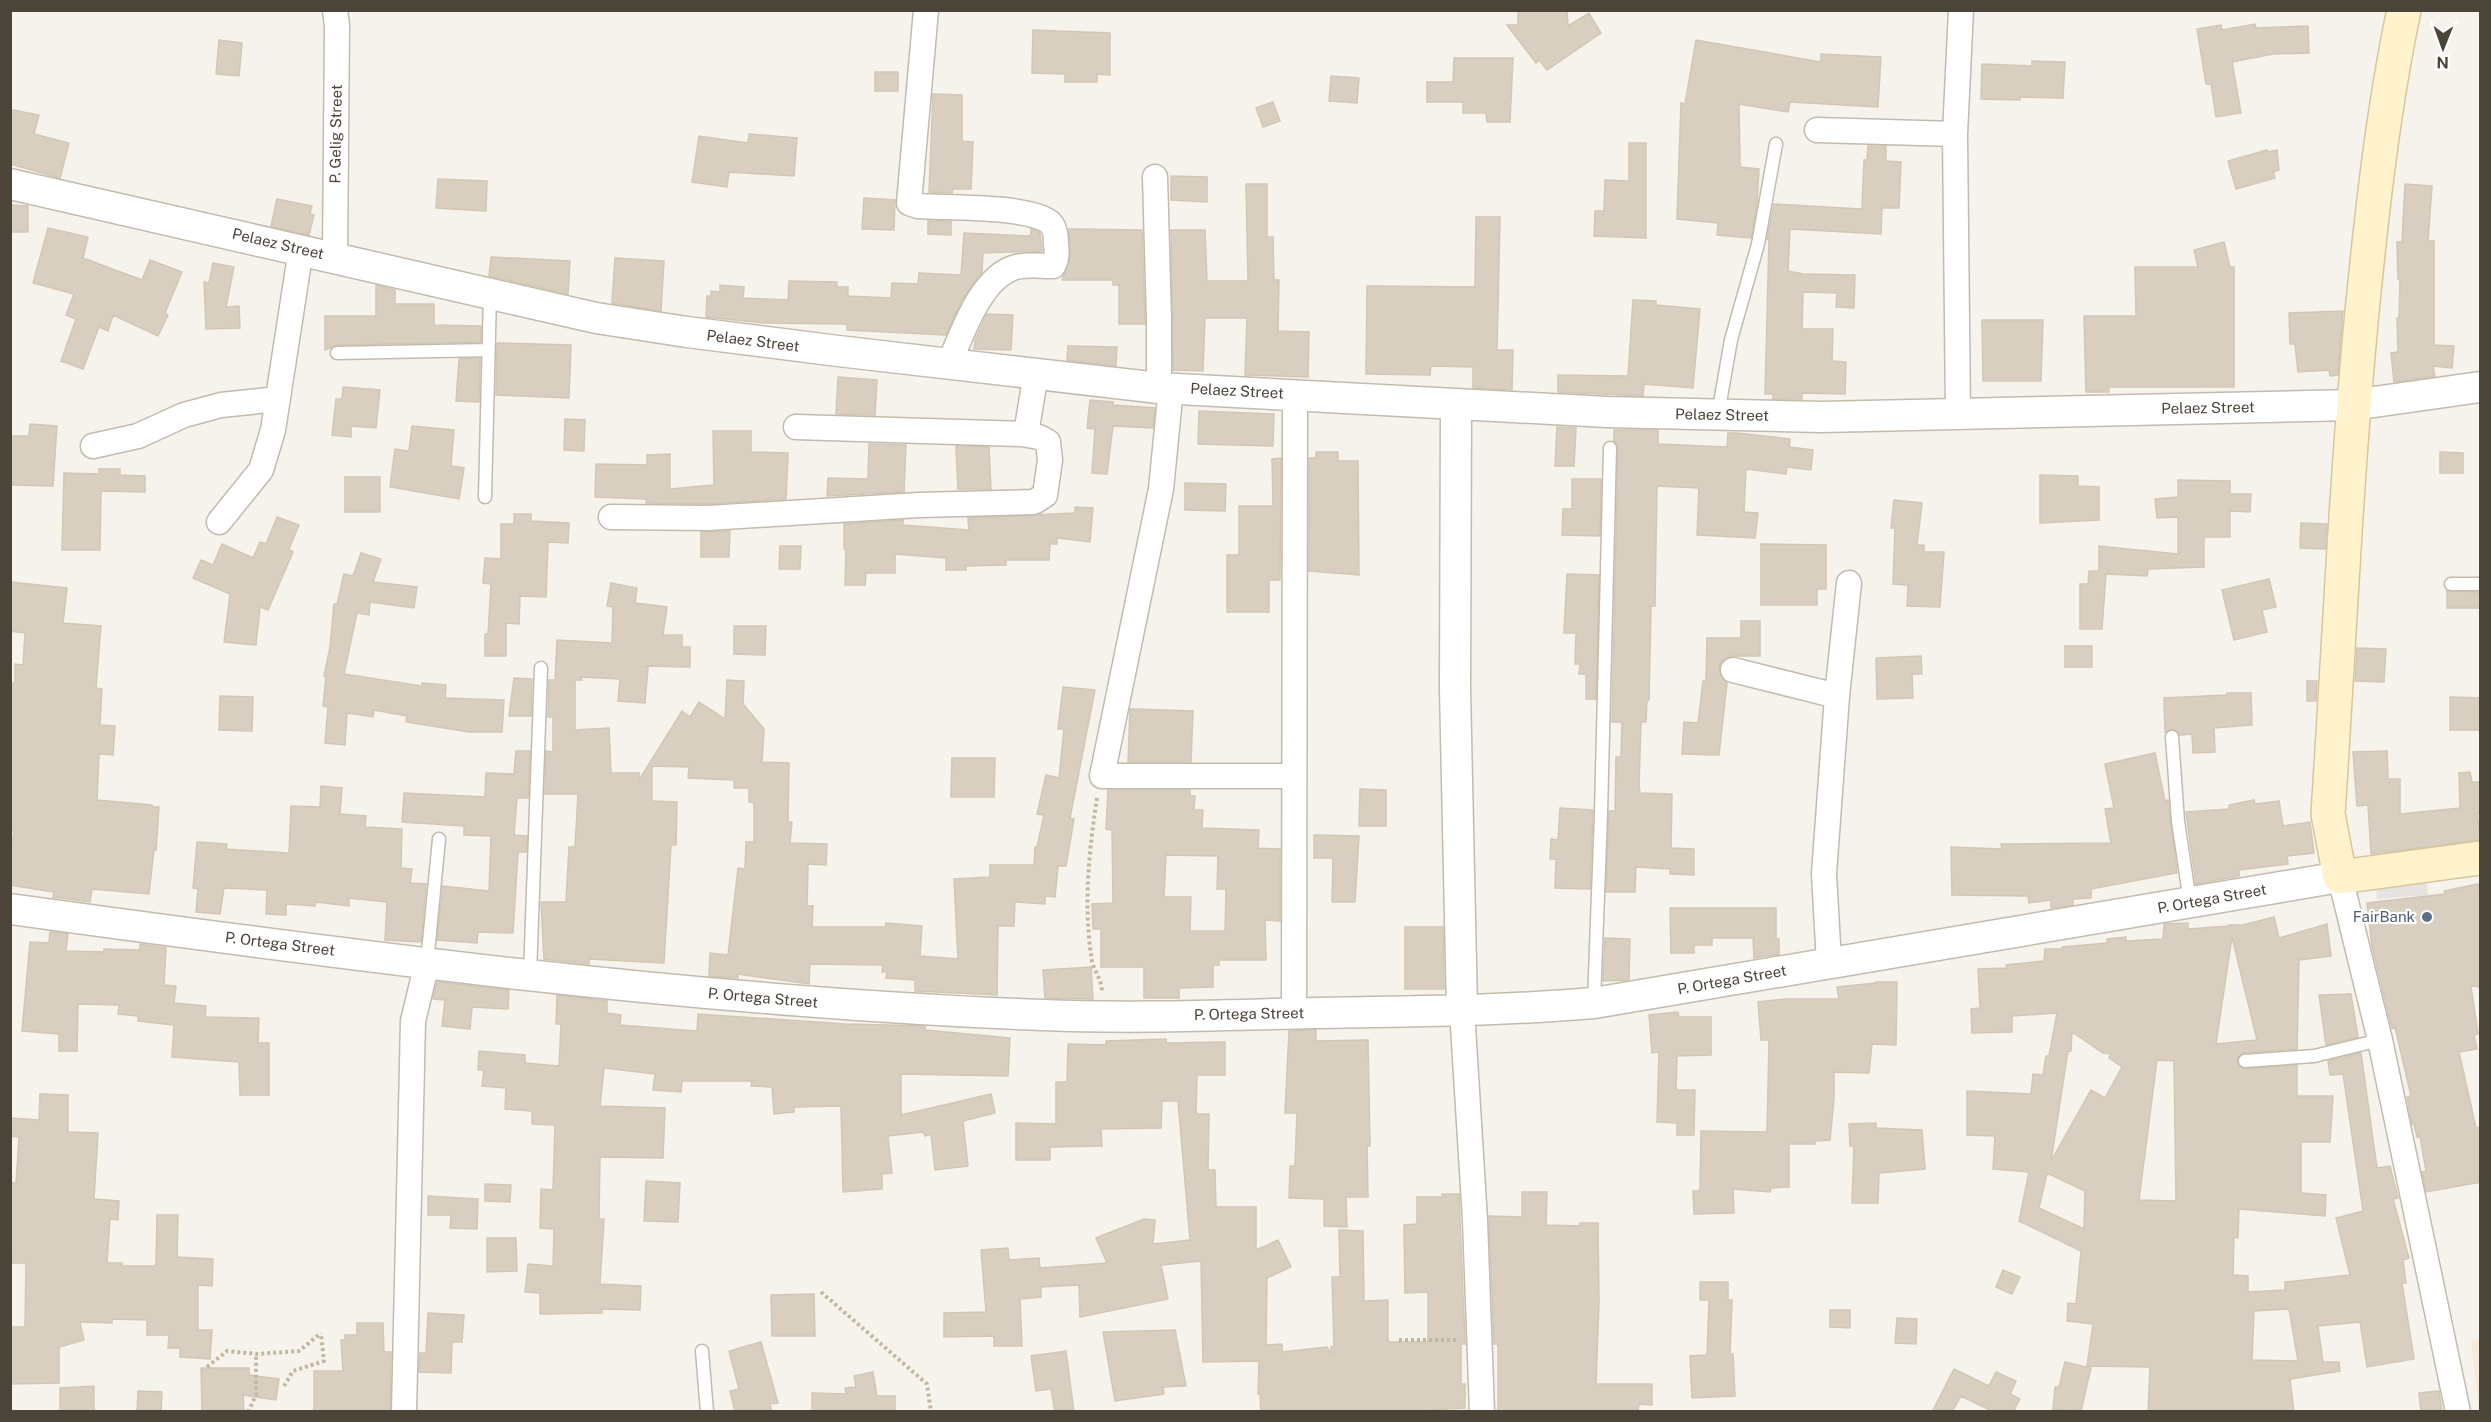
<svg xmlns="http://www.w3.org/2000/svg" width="2491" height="1422" viewBox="0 0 2491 1422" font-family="'Public Sans',sans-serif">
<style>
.commercial{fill:#f7ead8}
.parking{fill:#e5e3e0}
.building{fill:#d8cfc1;stroke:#d3c7b4;stroke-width:1.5;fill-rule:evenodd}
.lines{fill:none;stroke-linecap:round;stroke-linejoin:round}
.service-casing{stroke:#c2bbae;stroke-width:15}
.minor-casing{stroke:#c2bbae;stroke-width:27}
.tertiary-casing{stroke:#c2bbae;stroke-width:33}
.secondary-casing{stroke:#d6c79b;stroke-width:36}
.path{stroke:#c4b79f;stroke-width:4;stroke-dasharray:3 3;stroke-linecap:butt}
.service{stroke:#fff;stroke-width:12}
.minor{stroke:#fff;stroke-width:24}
.tertiary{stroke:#fff;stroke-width:30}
.secondary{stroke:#fff3cd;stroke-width:33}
.service-dot{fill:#5c6f8a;stroke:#fff;stroke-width:2}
.labels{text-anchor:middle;stroke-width:4.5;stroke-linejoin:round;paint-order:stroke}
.street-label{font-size:15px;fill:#4b4439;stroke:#fff}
.service-label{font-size:15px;fill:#4e5e75;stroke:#fff;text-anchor:end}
</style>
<rect width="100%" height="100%" fill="#f6f3ec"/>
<!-- commercial -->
<path class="commercial" d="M2480 1340V1411L2479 1412 2471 1341Z"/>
<!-- parking -->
<path class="parking" d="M2427 882 2428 895 2377 899 2376 886Z"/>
<!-- building -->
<path class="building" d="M1567 10 1568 26 1589 13 1601 33 1547 70 1539 60 1536 63 1507 25H1518V11Z
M2255 24 2256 28 2308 26 2309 53 2273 54 2232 62 2241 113 2216 117 2211 84H2206L2197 29 2221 25 2222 30Z
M1033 30 1110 33V75L1097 74V82H1065V74L1032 73Z
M219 40 242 43 239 76 216 74Z
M1696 40 1821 62V54L1881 57 1878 107 1790 102 1788 112 1739 104 1740 167 1759 169 1757 203 1751 238 1717 235 1718 223 1677 219 1681 103 1685 104Z
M1454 58H1513L1510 122H1487L1486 113H1463V102H1427V82H1453Z
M2032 61 2065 62 2063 98 2020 97V100L1981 99 1982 64 2032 66Z
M875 72H898V91H875Z
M1331 76 1359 78 1357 103 1329 101Z
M933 94 962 95V141L973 142 971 189H953L952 193 929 192Z
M1273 102 1280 121 1263 127 1256 108Z
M13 110 39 115 34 134 69 143 60 178 10 164V121Z
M749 134 797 138 794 176 729 172 727 187 692 182 699 136 748 143Z
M1629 143H1646V238L1594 236 1595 211H1604L1605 180 1629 181Z
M1868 146H1886V161L1901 162 1899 208H1882L1881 234 1790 229 1788 271 1803 274 1855 275 1854 308 1836 307 1837 293 1803 292 1802 329H1833L1832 361 1846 362 1845 394 1802 393V399H1773V394H1765L1769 240 1767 239 1774 204 1862 209 1864 160H1867Z
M2267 150 2268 152 2277 150 2279 170 2273 172 2275 178 2236 189 2228 161Z
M1171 176 1207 177V202L1171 200Z
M438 179 487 181 486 211 436 208Z
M1246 184H1267V237H1273L1274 280H1279L1278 331 1309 332 1308 377 1245 375 1247 318H1205L1203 371 1173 370 1171 230H1205L1207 281H1248Z
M2405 184 2432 186 2428 241H2434V345L2454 346 2452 368 2433 366 2435 376 2394 382 2391 353 2398 352 2397 318H2399L2400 279H2398L2397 242H2402Z
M864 198 895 200 894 230 862 229Z
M277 199 312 206 310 214 314 215 309 235 271 226Z
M10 205 28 206V232H10Z
M1476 217H1500L1497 350H1513L1512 390 1473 388V367L1431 366 1430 375 1366 374 1367 286 1475 287Z
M928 221H951V235L928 234Z
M48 228 88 237 83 258 142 280 150 260 182 272 165 313 168 315 158 336 113 315 108 331 99 327 83 369 61 361 76 319 66 315 74 294 33 283Z
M1031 229 1040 233 1042 251 983 253 982 272 962 300 946 335 847 330V324L765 323 706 317 707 296H711V291L720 292V285L744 287 743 298 788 300 789 281 837 282V287H848V296L891 298 892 283 918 284 919 273 961 275 964 233 1029 236 1031 234Z
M1069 229 1142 230 1145 324H1119V285H1113V280H1062L1070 257Z
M2224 242 2230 267H2234V387H2109V392H2086L2084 316H2136L2135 267H2198L2194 250Z
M491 257 570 261 568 294 489 276Z
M615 258 664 261 661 311 612 303Z
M213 263 234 267 226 307 239 306 240 328 206 329 204 282 209 283Z
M376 285 395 290V304H434V325L481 326V342L337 345 325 350V316H376Z
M1633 300 1656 301V305L1700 309 1693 388 1644 384 1643 396 1558 392V375L1628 376Z
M2343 311 2338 375 2330 376 2329 370 2298 372 2295 344H2290L2289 313Z
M987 314 1013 315 1011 350 974 349 975 340Z
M1982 320H2043L2041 381H1983Z
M497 343 571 345 569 398 496 395Z
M1068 346 1117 347 1116 366 1067 360Z
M480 358 479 402 456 401 459 359Z
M838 377 877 380 875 415 836 414Z
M343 387 380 390 376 428 351 426V437L332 435 336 399H342Z
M1090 400 1113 402V405L1155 408 1153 428 1113 426 1107 474 1092 473 1095 429 1087 428Z
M1199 411 1274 414 1273 446 1198 444Z
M565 419 585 420 584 451 564 450Z
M30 424 57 426 53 486 10 485V436H29Z
M412 426 454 430 451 466 464 468 459 499 390 487 395 449 409 451Z
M1557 427 1576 428 1574 466H1555Z
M1614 430H1658V444L1727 447 1728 433H1737L1790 439 1789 447 1813 450 1811 470 1787 467 1786 474 1746 469 1744 512 1758 513 1755 538 1697 535 1699 488 1657 486 1655 606H1651L1649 700H1647L1646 722H1641L1639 786 1640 793 1672 794 1671 848 1694 849V875L1670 874V869L1636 867 1635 892H1606L1609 811H1615L1616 757H1621L1622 722H1612L1618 448 1614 441Z
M713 431H751V452L788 453 786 499 708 504 646 503V499L595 497 596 464 647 465V455L670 454V489L714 485Z
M869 444 906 445 904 492 827 496 828 478 868 479Z
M956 446 989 447 991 489H958Z
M1316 452H1338V461H1358L1359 575 1309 571V458H1316Z
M2440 452 2463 453V473H2440Z
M1281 458 1280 580H1269V612H1227V555H1239V506H1273L1272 459Z
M99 469H120V475L145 476V492L101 491 100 550H62L64 473 99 474Z
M2040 475 2078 476V486L2099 487V520L2040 523Z
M345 477H380V512H345Z
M1572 479H1601L1600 536 1562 535 1563 509H1572Z
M2178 480 2230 481V494H2251L2250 512 2230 511V537H2204V567L2148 569 2147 576 2106 574 2102 629H2080V584H2088L2089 571H2099V546L2178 554V517L2157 518 2155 499 2178 497Z
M1185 483 1226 484 1225 511 1185 510Z
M1894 500 1922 503 1917 545H1924V552H1944L1940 607 1907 606 1908 585 1893 584 1895 528H1891Z
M1075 507 1093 508 1090 542 1057 538V544H1050L1049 560H1006V565L966 566V570H946V558L895 554V573H866L865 585H845L846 549H844V524L903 520V525L969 530 968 518 1075 513Z
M514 514H531V521L569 523 568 543 548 542 546 597 520 596 519 624 506 623V656H485V634H488L491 584 483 583 485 558 501 559V524H514Z
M277 517 299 525 289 549 293 552 268 610 260 607 256 645 224 642 230 594 193 578 201 560 213 565 222 544 253 558 260 542 266 544Z
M2301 523 2327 524 2325 549 2300 548Z
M730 531 729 557H701V532Z
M1761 544 1826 545V589H1817V605H1761Z
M780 546H801L800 569H779Z
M361 553 381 559 373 582 417 587 414 608 370 602 369 615 357 613 344 674 422 686V683L446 685 445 698 504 700 502 732H469L406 722 407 716 374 710 373 717 347 713 345 745 325 743 328 707 323 706 326 677 324 676 330 647 334 604H337L344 574 353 576Z
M1567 574 1599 575 1596 699H1586V674H1579L1580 664H1575L1576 633H1564Z
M2269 579 2276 607 2262 610 2267 632 2234 640 2222 590Z
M10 582 67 588 63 623 101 626 96 688 102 689 100 725 115 726 113 755 99 754 97 800 152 805V807H159L156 850H154L149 894 92 889 90 902 53 897 54 892 10 885V854L14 832 10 831V683H15V664L23 665 25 633 10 631Z
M611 583 637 588 635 603 667 607 663 635H682V647H690V667L644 666 648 668 645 703 618 701 620 679 581 677 582 680H575V730L609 728 611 773H639V780L682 711 690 717 699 702 725 719 727 680 744 681 743 704 764 729 762 762 789 763 788 822H792L790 843 827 844 826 865 808 864 807 906H813L812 927H885L886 923 922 926 920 956 958 959 954 879 990 877V865H1034L1035 847H1037L1044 815 1037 814 1046 775 1059 778 1064 729H1058L1063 687 1095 690 1070 818 1074 819 1066 866H1058L1055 897 1045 896V904L1015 902 1014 926H998L997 995 915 991V980L886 978 887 972H882L883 965 810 964 809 984 738 974V978L709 976 710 953 728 955 738 868 745 869 746 842H754V803L749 802V788H734V780L688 778 689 767 652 766V801L677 802 676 845H671L664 963 589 959V964L544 959 541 902H566L569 847H575L578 794H545L546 751 553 752V717H548L549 680H555L557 640 612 643 613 607 607 606Z
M2447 591 2481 592V608H2447Z
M1741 621H1760V656H1730L1723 660 1719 666 1720 674 1727 683 1719 755 1682 754 1684 722 1698 723 1703 681H1706L1707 638H1741Z
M734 626H766L765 655 734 654Z
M2065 646H2092V667H2065Z
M2357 648 2386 649 2384 682 2355 681Z
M1921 656 1922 674H1912L1913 698 1877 699 1876 658Z
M514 678 532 679 531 716H509Z
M2307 681H2317L2316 701H2307Z
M2227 693H2251L2252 725 2214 728 2215 752 2193 753 2192 734 2180 735 2172 729 2165 732 2164 698 2227 695Z
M220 696 253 697 252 731 219 730Z
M2450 697 2481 698V730H2450Z
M1130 709 1193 711 1191 762H1128Z
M516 751H530L528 798H517L514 835 527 836 526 852H518L513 933 478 932 477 943 437 940 443 886 489 891 491 836 464 835V826L402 822 404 793 485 797 486 773 514 774Z
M2387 751 2388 779H2400V814L2460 808 2459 773 2470 772 2472 782H2481V814H2477L2481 840 2371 854 2368 805 2357 806 2353 752Z
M2155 753 2165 801 2168 800 2177 873 2091 889V898L2073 899V905L2051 908V900L2029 903 2028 896 1952 895 1951 847 2002 849 2001 844 2111 843 2105 809 2114 808 2105 764Z
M952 758H995L994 797H951Z
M321 786 342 788 340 814 366 816 365 827 402 829 401 868 412 869 410 883 426 884 421 942 385 940 387 902 349 898V906L316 902 315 906 286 904V915L266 914 267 890 224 888 220 914 196 912 198 889 193 888 197 842 227 844 226 849 289 853 291 806 320 807Z
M1360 789 1386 790V826H1359Z
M1108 790H1190V796H1195L1194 810H1203L1202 828 1259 830 1258 848 1280 849V921L1265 920 1266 960H1219V965H1213V987L1179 988V998H1144V967H1101V929H1093L1092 904 1113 903 1112 830 1106 829ZM1166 855 1218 856 1217 889H1226L1225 931H1190L1191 897H1164Z
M2254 800 2255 804 2279 801 2283 826 2310 822 2314 853 2287 856 2288 864 2239 870V876L2196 884 2186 812 2229 809V805Z
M1560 808 1593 810 1590 889 1555 888 1556 859H1550L1551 839 1558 840Z
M1314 835 1359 836 1355 902H1332L1333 858H1314Z
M2478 884 2481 898V987L2471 986 2478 1034 2474 1035 2477 1049 2459 1052 2476 1128 2481 1127V1182L2426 1192 2422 1172 2426 1171 2420 1136 2417 1137 2414 1124H2412L2407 1097 2411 1096 2395 1027 2392 1028 2372 946 2367 903 2445 894 2444 891Z
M1670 908H1776V939H1779V954L1754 958 1753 938H1712V945H1694V953H1671Z
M2274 917 2279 938 2327 924 2331 956 2299 960 2297 1049 2244 1053 2238 1057 2237 1062 2239 1066 2245 1069 2297 1065V1096H2333L2330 1142H2301V1193L2326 1195 2325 1216 2239 1209 2238 1238 2234 1237 2233 1275 2248 1276V1292L2285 1290V1282L2350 1275 2336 1218 2363 1211 2343 1074 2330 1075 2328 1061 2361 1053 2377 1168 2390 1166 2398 1198 2393 1199 2409 1258 2403 1260 2406 1283H2402L2414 1359 2367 1367 2360 1322 2318 1326 2323 1362H2339L2340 1371 2290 1379 2294 1412H2148L2150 1367 2087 1366 2093 1324 2067 1321 2068 1303 2076 1304 2081 1251 2019 1221 2029 1172 1993 1169 1995 1136 1967 1135V1091L2031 1094 2033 1074 2043 1075 2046 1056H2049L2057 1013 2012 1016V1032L1972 1033 1971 1009 1980 1008 1978 969 2007 968 2006 965 2044 961 2045 949H2062V947L2107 943V939L2126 937V941L2163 939 2164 924 2188 923V929L2230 926 2229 925H2243ZM2232 937 2257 1040 2216 1044ZM2072 1032 2103 1053 2111 1054 2109 1058 2122 1067 2105 1098 2091 1090 2051 1161 2068 1051H2071ZM2157 1060 2174 1061 2176 1201 2139 1200ZM2047 1173 2085 1191 2084 1229 2039 1208ZM2289 1309 2298 1361 2252 1360 2254 1311Z
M1405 927H1443L1444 989H1405Z
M50 932 68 934 66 951 104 952V949L140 950V944L166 948 164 985 176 986 174 1003 206 1006 205 1017 259 1018 258 1043H269V1095H240L239 1062 172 1057 174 1025 138 1021V1016L118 1014 119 1005 78 1004 77 1051H59V1034L22 1031 30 942 49 943Z
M1605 938 1630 939 1629 980 1603 981Z
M1091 967 1093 999 1045 998 1043 970Z
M437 982 509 990 508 1009 472 1007 470 1029 442 1026 445 1000 433 999Z
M1876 982H1897L1896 1045 1872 1044 1869 1073 1834 1072V1099L1830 1140 1815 1141V1144H1789V1187L1771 1188 1770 1192 1733 1189 1734 1213 1694 1214 1693 1191H1700L1701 1131 1767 1132 1769 1040H1761L1758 1002 1785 999H1839L1837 987 1876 983Z
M2351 994 2358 1037 2326 1045 2319 995Z
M557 995 607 1001V1013L621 1015 620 1025 697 1031 698 1014 846 1024 925 1026V1030L1010 1038 1008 1076 901 1074V1115L991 1094 995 1113 963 1121 968 1166 935 1170 931 1134 925 1136 923 1132 888 1136 892 1173 882 1174V1189L843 1192 841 1106 794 1107V1112L774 1114 772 1087 751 1086 752 1081H682L681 1092 653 1090 655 1074 604 1068 600 1106 665 1108 663 1158 600 1157 599 1219H604L600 1284 641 1286 640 1310 602 1309V1313L540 1314V1293L525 1292 528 1264 553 1266 554 1229 540 1228 541 1189 553 1190 555 1125 532 1124V1111L505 1109 506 1088 482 1086 484 1070H478L479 1051 525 1055V1063L559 1066 561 1024H556Z
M1678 1012 1679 1017H1711V1055L1677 1056 1676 1090H1695L1694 1135H1677V1123L1657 1122 1659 1052 1652 1053 1649 1015Z
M1316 1030V1041L1368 1040 1370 1146H1367L1368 1197H1346L1347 1227 1324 1226V1199L1289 1198 1290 1166H1295L1297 1113H1285L1289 1031Z
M1166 1039V1043L1225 1042V1075H1197L1196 1114H1209L1208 1170H1215L1216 1207H1256V1250L1278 1240 1291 1267 1267 1278 1266 1345 1282 1344V1352L1327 1347 1331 1354V1347L1334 1346 1332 1277H1340L1339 1230 1363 1231 1364 1301 1388 1300V1342H1428V1292L1405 1293 1404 1225 1417 1224V1197H1442V1194H1459L1465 1344H1461V1384H1465V1408L1389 1412H1261L1260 1394H1258L1259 1361 1203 1362 1201 1261 1161 1265 1168 1299 1080 1317 1079 1285 1041 1287V1297L1020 1299 1022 1346H994V1336L944 1337V1313L986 1312 981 1250 1008 1248 1009 1260 1039 1258 1040 1268 1107 1263 1096 1238 1144 1219 1155 1220 1153 1244 1190 1240 1178 1101H1162L1161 1128 1101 1129 1102 1146 1050 1147V1160H1016V1123L1056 1124V1082H1067L1068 1044 1106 1045V1041Z
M40 1094 68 1095V1132L98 1133 94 1199 119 1201 118 1220 110 1219 107 1263H122V1266H156L157 1215H178L177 1257 213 1259 212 1286 198 1285V1330H212L210 1359 180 1357V1348H168L169 1335H147V1320L112 1319V1323L80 1322 84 1340 59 1347V1383L10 1384V1327H25L26 1263H12V1254H10V1183H16L19 1137 10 1136V1118L39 1120Z
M1876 1123V1128L1922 1130 1925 1169 1879 1173 1878 1203H1852L1854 1146H1850L1849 1124Z
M646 1181 680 1183 678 1222 644 1221Z
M485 1184 511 1185 510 1202 485 1201Z
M1522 1192H1547L1546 1225 1580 1226V1223H1598L1599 1302 1596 1384H1652V1405L1639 1404 1638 1412H1498V1344H1494L1489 1216 1522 1217Z
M428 1196 478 1199 477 1229 450 1228 451 1215H428Z
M487 1238H516L517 1271 487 1272Z
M2003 1270 2020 1277 2012 1294 1996 1287Z
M1700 1282H1728V1300H1732L1730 1354H1733L1735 1396 1692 1398 1690 1356 1707 1355 1709 1300H1700Z
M814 1294 815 1336H772L771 1295Z
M1830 1310H1850V1328L1830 1327Z
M428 1313 464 1315 462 1342H452L451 1373 419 1372 420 1353H426Z
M1897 1318 1917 1319 1916 1344 1895 1343Z
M357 1323H383L384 1352H391L390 1412H314V1371H343L341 1340H345V1335H357Z
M1175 1330 1186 1386 1163 1387 1164 1394 1115 1401 1103 1332Z
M761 1342 778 1403 770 1404 772 1412H735L730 1391 739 1389 729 1351Z
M1066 1351 1074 1412H1055L1051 1389 1036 1391 1031 1356Z
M2065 1362 2091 1368 2081 1411 2053 1409 2055 1387H2059Z
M201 1368H249V1375L279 1379 276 1400 243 1395 244 1412H202Z
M1954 1369 1989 1386 1996 1372 2016 1381 2010 1394 2020 1399 2013 1412H1994L1961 1396 1952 1412H1932Z
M873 1372 877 1396H895V1412H812V1393L846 1394 845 1388 856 1387 854 1376Z
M94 1386V1412H60V1388Z
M138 1391 162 1392 161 1412H137Z
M2439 1391 2442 1412H2421L2419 1393Z"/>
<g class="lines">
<defs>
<path id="service" d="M337 353 488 350
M1718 414 1731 340 1758 244 1776 144
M485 497 490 294
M2451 584H2480
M2172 737 2178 821 2190 902
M427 963 439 839
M530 975 541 668
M1594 1001 1601 814 1610 448
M2245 1061 2314 1056 2380 1040
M702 1351 707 1412"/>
<path id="minor" d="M335 10 337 26 335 257
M926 10 909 203 918 206C948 208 1022 206 1046 220 1055 224 1056 235 1056 244 1057 251 1057 260 1053 266 1041 266 1027 264 1016 267 981 276 962 334 949 364
M1817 130 1955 134
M1155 177 1159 319V388
M1171 388 1161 489 1102 776H1293
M1958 414 1955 134 1961 10
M1026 434 1036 373
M93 446 138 436 184 415 221 405 278 399
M611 517 708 518 919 505 1034 502 1045 495 1050 460 1048 442 1039 437 1022 434 796 427
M219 522 261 470 273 430 301 249
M1733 670 1837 696
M2340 877 2380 1040 2458 1412
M1829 963 1824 874 1837 696 1849 583
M1462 1010 1475 1220 1482 1412
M1294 1013 1295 394
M404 1412 413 1021 427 963"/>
<path id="tertiary" d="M10 184 596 318 687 332 838 351 1159 388 1607 412 1822 417 2353 405 2480 387
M1456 404 1455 689 1462 1010
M10 909C353 956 697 1002 1043 1015 1134 1019 1224 1015 1315 1013 1408 1011 1501 1011 1594 1003L2340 877"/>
<path id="secondary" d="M2404 10C2383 110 2372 211 2362 312 2346 479 2339 647 2328 814L2340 877 2480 858"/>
</defs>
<!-- service casing -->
<use href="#service" class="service-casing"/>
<!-- minor casing -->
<use href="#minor" class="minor-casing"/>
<!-- tertiary casing -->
<use href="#tertiary" class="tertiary-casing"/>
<!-- secondary casing -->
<use href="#secondary" class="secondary-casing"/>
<!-- path -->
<path class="path" d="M1097 798C1089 850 1083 908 1092 961 1094 972 1101 977 1102 991
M821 1292 927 1384 931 1412
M1399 1340H1458
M207 1367 227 1351 256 1354 299 1351 321 1333
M284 1386 293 1371 324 1361 321 1334
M248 1412 256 1395V1354
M2135 1412V1410"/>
<!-- service -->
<use href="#service" class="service"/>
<!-- minor -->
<use href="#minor" class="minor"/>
<!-- tertiary -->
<use href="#tertiary" class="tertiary"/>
<!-- secondary -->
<use href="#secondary" class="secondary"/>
</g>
<!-- markers -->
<circle class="service-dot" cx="2427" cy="917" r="6"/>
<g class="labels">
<!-- street labels -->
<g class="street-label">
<text transform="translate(336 134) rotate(-89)" y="5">P. Gelig Street</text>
<text transform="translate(278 244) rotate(13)" y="5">Pelaez Street</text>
<text transform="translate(753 341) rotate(7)" y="5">Pelaez Street</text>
<text transform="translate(1237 391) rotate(3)" y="5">Pelaez Street</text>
<text transform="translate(2208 408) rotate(-1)" y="5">Pelaez Street</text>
<text transform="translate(1722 415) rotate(1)" y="5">Pelaez Street</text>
<text transform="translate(2212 899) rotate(-10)" y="5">P. Ortega Street</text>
<text transform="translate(280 944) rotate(7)" y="5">P. Ortega Street</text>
<text transform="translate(1732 980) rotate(-10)" y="5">P. Ortega Street</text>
<text transform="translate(763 998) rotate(5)" y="5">P. Ortega Street</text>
<text transform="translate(1249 1014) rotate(-1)" y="5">P. Ortega Street</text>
</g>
<!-- service labels -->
<g class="service-label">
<text x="2415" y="922">FairBank</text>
</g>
</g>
<!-- border -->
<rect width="2491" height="1422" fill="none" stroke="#4b4439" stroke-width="24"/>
<!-- north arrow -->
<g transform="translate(2443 48) rotate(181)" stroke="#ffffff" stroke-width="4.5" paint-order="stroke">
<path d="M0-4.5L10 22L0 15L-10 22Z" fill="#4b4439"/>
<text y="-9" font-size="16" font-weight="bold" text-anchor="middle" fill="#4b4439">N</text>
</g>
</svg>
